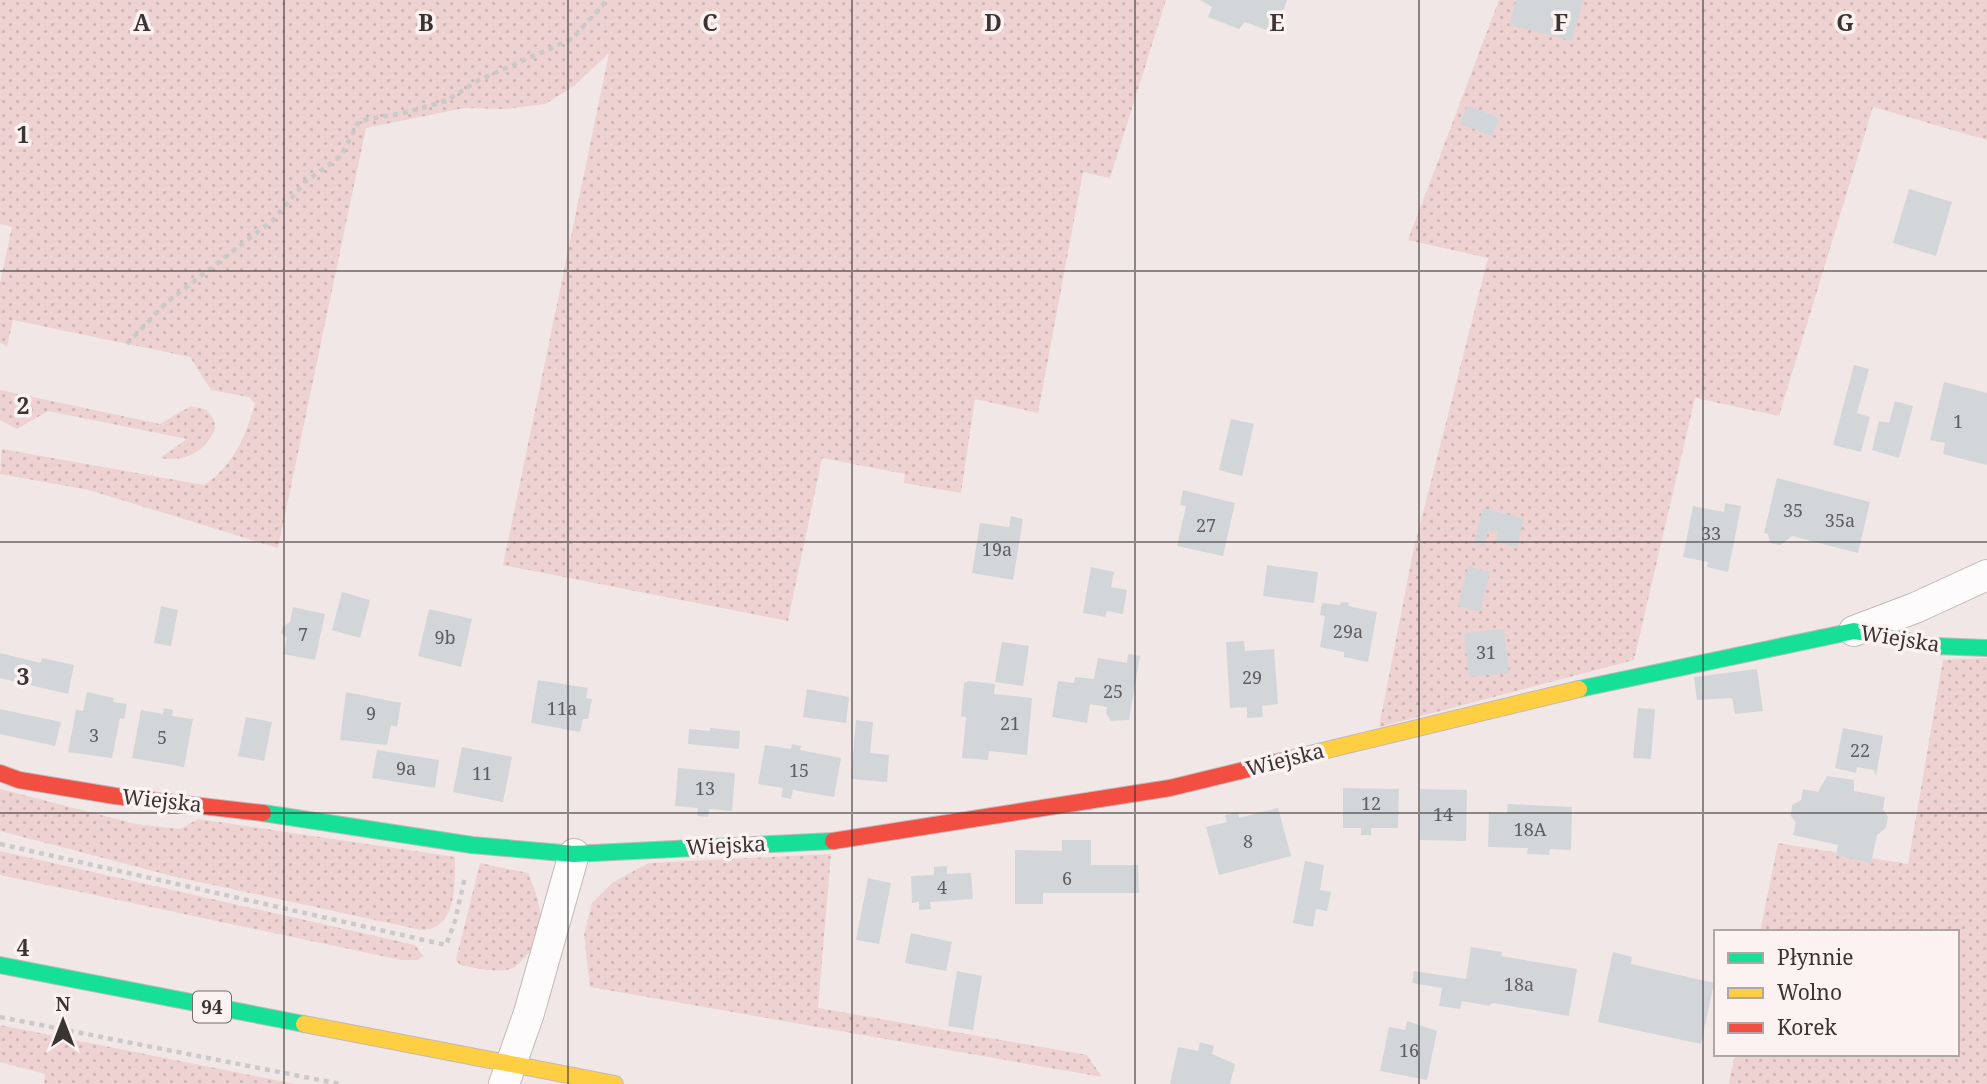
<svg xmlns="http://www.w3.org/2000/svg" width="1987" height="1084" viewBox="0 0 1987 1084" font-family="'Noto Serif',serif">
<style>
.grass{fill:url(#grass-dots)}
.building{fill:#d2d6d9}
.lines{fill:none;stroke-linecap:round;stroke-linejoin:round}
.street-casing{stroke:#c1b9b9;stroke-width:32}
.fast-casing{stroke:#c1b9b9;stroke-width:18}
.slow-casing{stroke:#c1b9b9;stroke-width:18}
.jam-casing{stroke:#c1b9b9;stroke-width:18}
.path{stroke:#ccc9c9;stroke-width:4.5;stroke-dasharray:5 5;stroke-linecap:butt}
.street{stroke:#fdfbfb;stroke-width:30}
.fast{stroke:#16e098;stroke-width:16}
.slow{stroke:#ffcf43;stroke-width:16}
.jam{stroke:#f24e42;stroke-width:16}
.grid{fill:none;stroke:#3b3434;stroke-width:2;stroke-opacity:0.55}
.labels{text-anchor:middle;stroke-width:7;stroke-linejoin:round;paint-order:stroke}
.number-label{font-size:18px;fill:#615c5d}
.shield{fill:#fdf2f2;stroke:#756d6d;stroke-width:2}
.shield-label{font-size:19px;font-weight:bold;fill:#3b3434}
.street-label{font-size:21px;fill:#3b3434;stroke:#fdf2f2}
.grid-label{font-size:23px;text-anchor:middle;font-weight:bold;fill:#3b3434;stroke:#fdf2f2;stroke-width:7;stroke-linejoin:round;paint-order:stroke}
</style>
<defs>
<pattern id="grass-dots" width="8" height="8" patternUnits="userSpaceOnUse" patternTransform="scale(1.75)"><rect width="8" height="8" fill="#eed2d2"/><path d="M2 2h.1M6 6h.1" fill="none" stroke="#cdb5b5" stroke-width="1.8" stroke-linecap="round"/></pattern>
</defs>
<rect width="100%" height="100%" fill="#f1e7e7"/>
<!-- grass -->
<path class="grass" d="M0 0H1166L1110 178 1083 172 1038 413 975 399 961 493 904 483 905 474 822 458 788 621 503 565 609 53 574 86 545 104 506 109 464 108 366 128 278 548 89 490 0 474 2 449 204 485C232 468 247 434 255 403L249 397 211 390 190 357 13 320 7 347 0 342V283L12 227 0 224Z
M1499 0H1987V140L1873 107 1779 416 1695 398 1634 660 1379 727 1413 552 1488 258 1408 240Z
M0 390 160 424 191 406 207 410 214 420 215 429C204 453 186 462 160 458L187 439 48 411 17 429 0 420Z
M1987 658V1084H1729L1735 1054H1957V932H1760L1778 843 1908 864 1943 660Z
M0 789 136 824 180 829 198 819 455 857C455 884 457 930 421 930L176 877 0 831Z
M0 851 415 945 423 956 418 960H401L0 875Z
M831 854 818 1008 1087 1055 1102 1077 590 987 584 935 592 903 613 882 649 863Z
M480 863 528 873C539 900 551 931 527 955 522 960 517 967 510 969 495 973 476 968 460 965L456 960Z
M0 1025 295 1084H44L45 1074 0 1062Z"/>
<!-- building -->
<path class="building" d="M1200 0H1287L1275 33 1245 22 1239 29 1208 17 1212 7Z
M1516 0H1583L1572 41 1509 25Z
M1467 105 1499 118 1492 136 1460 124Z
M1909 189 1952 202 1936 256 1893 243Z
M1854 365 1869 369 1857 413 1870 417 1861 452 1833 445Z
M1944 382 1987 393V465L1943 454 1945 443 1930 440Z
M1895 401 1913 406 1899 458 1872 450 1879 421 1889 423Z
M1231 419 1254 424 1242 476 1219 470Z
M1777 478 1870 502 1858 553 1792 536 1780 545 1770 543 1768 534 1764 533Z
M1183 490 1235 503 1223 556 1177 546 1186 506 1180 505Z
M1725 503 1741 506 1728 572 1707 567 1708 562 1683 557 1693 506 1724 512Z
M1483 508 1524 519 1517 547 1496 542 1498 531 1489 529 1484 546 1474 543Z
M1011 516 1023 519 1013 580 972 573 980 523 1009 527Z
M1267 565 1318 572 1314 603 1263 596Z
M1468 566 1490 572 1480 612 1458 606Z
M1091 567 1114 572 1111 587 1127 590 1123 614 1107 611 1105 617 1083 613Z
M342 592 370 600 360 638 332 630Z
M1341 602 1349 603 1348 606 1377 612 1368 662 1344 657V652L1320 647 1325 616 1320 615 1322 603 1340 605Z
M161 606 178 610 171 646 154 643Z
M293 607 325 614 315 660 283 654 287 638 281 633 283 626 290 622Z
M429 609 472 619 461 667 418 656Z
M1504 629 1509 673 1469 677 1464 633Z
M1244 641 1245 651 1274 649 1278 704 1262 706 1263 717 1247 718V707L1230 708 1226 642Z
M1002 642 1029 646 1023 686 995 682Z
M0 653 41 663 42 658 74 665 68 694 0 678Z
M1128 654 1140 656 1129 720 1111 721 1106 713 1107 707 1090 704 1087 723 1052 717 1058 681 1074 683 1075 677 1094 679 1098 658 1127 663Z
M1757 669 1763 711 1735 714 1732 698 1697 700 1694 677Z
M538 680 588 688 586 698 592 699 588 719H583L580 732 531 723Z
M969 681 995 684 994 694 1032 698 1027 755 989 751 988 760 962 758 966 717 961 716 964 683Z
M807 689 849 697 846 723 803 717Z
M87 692 114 698 113 702 127 704 124 719 120 718 112 758 68 752 76 710 83 711Z
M346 692 401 703 397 727 391 725 387 745 340 740Z
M164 708 173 710 172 716 193 719 184 767 132 758 141 710 163 714Z
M1638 708 1655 709 1651 759 1633 758Z
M0 709 61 722 55 746 0 734Z
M246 717 272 722 264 761 238 756Z
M856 720 873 722 870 753 889 755 887 782 851 779Z
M710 728 740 731 739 749 688 744 689 729 710 731Z
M1843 728 1883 736 1876 776 1874 770 1857 767 1856 773 1835 768Z
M792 744 801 746 800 750 841 758 834 797 793 790 791 799 781 797 783 788 758 784 765 745 791 749Z
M462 747 512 757 503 802 453 792Z
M377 750 439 760 435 788 372 778Z
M678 768 735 773 732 811 709 809 708 817 697 816 698 808 675 806Z
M1827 776 1854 780V791L1885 797 1883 809 1888 817 1886 828 1877 835 1871 863 1836 855 1838 845 1793 835 1796 823 1791 816 1792 805 1801 800 1803 789 1818 792Z
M1343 788 1399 789 1398 828H1371V835H1361V828H1343Z
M1420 789 1467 790 1466 841 1419 840Z
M1508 804 1572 807 1571 850 1550 849 1549 855 1527 854 1528 848 1488 847 1489 812 1507 813Z
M1278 808 1291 856 1219 875 1206 827 1227 822 1225 815 1238 812 1239 818Z
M1062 840H1091V865H1138L1139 893H1043V904H1015V850L1062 851Z
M1305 861 1324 865 1320 890 1331 892 1327 911 1316 909 1313 927 1293 923Z
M947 866V874L971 873 973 899 930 902 931 909 919 910V902L912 903 911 876 934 875V867Z
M868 878 891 883 879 944 856 940Z
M911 933 952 942 946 971 905 963Z
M1471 947 1502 952 1501 956 1577 969 1569 1016 1493 1003 1489 1006 1462 1001 1460 1009 1439 1006 1442 988 1412 983 1414 971 1466 979Z
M1613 952 1632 957 1631 964 1714 983 1701 1044 1598 1022Z
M957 971 982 976 973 1030 948 1026Z
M1407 1021 1437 1031 1427 1080 1380 1071 1389 1027 1405 1030Z
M1200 1042 1214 1046 1212 1054 1235 1064 1230 1084H1170L1178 1047 1198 1051Z"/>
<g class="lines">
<defs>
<path id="street" d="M1854 631 1915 608 1987 575
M504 1084 529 1013 574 854"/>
<path id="fast" d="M1579 689 1854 631 1935 646 1987 648
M263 813 472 845 574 854 833 841
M0 965 304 1024"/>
<path id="slow" d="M1306 755 1579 689
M304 1024 615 1084"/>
<path id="jam" d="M0 773 19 780 115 796 263 813
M833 841 1170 788 1306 755"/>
</defs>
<!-- street casing -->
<use href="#street" class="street-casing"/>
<!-- fast casing -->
<use href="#fast" class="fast-casing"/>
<!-- slow casing -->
<use href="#slow" class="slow-casing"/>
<!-- jam casing -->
<use href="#jam" class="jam-casing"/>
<!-- path -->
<path class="path" d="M127 344 166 303 273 220 305 182 341 156 359 121 408 112 446 101 479 80 572 39 607 0
M0 844 446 945 455 921 465 877
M0 1017 340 1084"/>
<!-- street -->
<use href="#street" class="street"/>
<!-- fast -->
<use href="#fast" class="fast"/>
<!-- slow -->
<use href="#slow" class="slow"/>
<!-- jam -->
<use href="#jam" class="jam"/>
</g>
<!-- grid -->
<path class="grid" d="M284 0V1084M568 0V1084M852 0V1084M1135 0V1084M1419 0V1084M1703 0V1084M0 271H1987M0 542H1987M0 813H1987"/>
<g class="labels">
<!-- number labels -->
<g class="number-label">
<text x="1958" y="428">1</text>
<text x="1793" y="517">35</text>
<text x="1840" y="527">35a</text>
<text x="1206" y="532">27</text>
<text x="1711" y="540">33</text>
<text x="997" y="556">19a</text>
<text x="1348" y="638">29a</text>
<text x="303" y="641">7</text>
<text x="445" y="644">9b</text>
<text x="1486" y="659">31</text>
<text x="1252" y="684">29</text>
<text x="1113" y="698">25</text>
<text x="562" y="715">11a</text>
<text x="371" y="720">9</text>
<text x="1010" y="730">21</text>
<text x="94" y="742">3</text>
<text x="162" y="744">5</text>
<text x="1860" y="757">22</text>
<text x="406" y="775">9a</text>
<text x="799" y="777">15</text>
<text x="482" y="780">11</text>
<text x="705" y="795">13</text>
<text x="1371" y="810">12</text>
<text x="1443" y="821">14</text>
<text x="1530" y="836">18A</text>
<text x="1248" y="848">8</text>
<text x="1067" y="885">6</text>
<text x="942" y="894">4</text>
<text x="1519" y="991">18a</text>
<text x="1409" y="1057">16</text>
</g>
<!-- shield labels -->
<rect class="shield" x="193" y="991.5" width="38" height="31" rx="5"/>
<g class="shield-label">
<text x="212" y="1014">94</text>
</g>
<!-- street labels -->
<g class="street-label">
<text transform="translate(1900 639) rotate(9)" y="7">Wiejska</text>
<text transform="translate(1285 760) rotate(-14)" y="7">Wiejska</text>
<text transform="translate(162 801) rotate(6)" y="7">Wiejska</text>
<text transform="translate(726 846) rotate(-3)" y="7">Wiejska</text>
</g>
</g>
<g class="grid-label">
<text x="142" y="31">A</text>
<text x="426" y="31">B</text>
<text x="710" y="31">C</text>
<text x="993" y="31">D</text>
<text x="1277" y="31">E</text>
<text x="1561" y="31">F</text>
<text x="1845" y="31">G</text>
<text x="23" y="143">1</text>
<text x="23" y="414">2</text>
<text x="23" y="685">3</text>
<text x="23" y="956">4</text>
</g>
<!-- legend -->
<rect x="1714" y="930" width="245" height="126" fill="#fdf2f2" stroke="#afa6a6" stroke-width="2"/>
<rect x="1728" y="953" width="35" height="10" fill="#16e098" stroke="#afa6a6" stroke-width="2"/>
<text x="1777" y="965" font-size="21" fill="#3b3434">Płynnie</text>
<rect x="1728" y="988" width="35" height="10" fill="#ffcf43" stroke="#afa6a6" stroke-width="2"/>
<text x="1777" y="1000" font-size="21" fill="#3b3434">Wolno</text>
<rect x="1728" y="1023" width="35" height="10" fill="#f24e42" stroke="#afa6a6" stroke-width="2"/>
<text x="1777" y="1035" font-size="21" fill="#3b3434">Korek</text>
<!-- north arrow -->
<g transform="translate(63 1021)" stroke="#fdf2f2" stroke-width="5" paint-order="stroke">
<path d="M0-5L12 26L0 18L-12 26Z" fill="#3b3434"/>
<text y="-10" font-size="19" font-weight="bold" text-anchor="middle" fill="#3b3434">N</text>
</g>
</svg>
